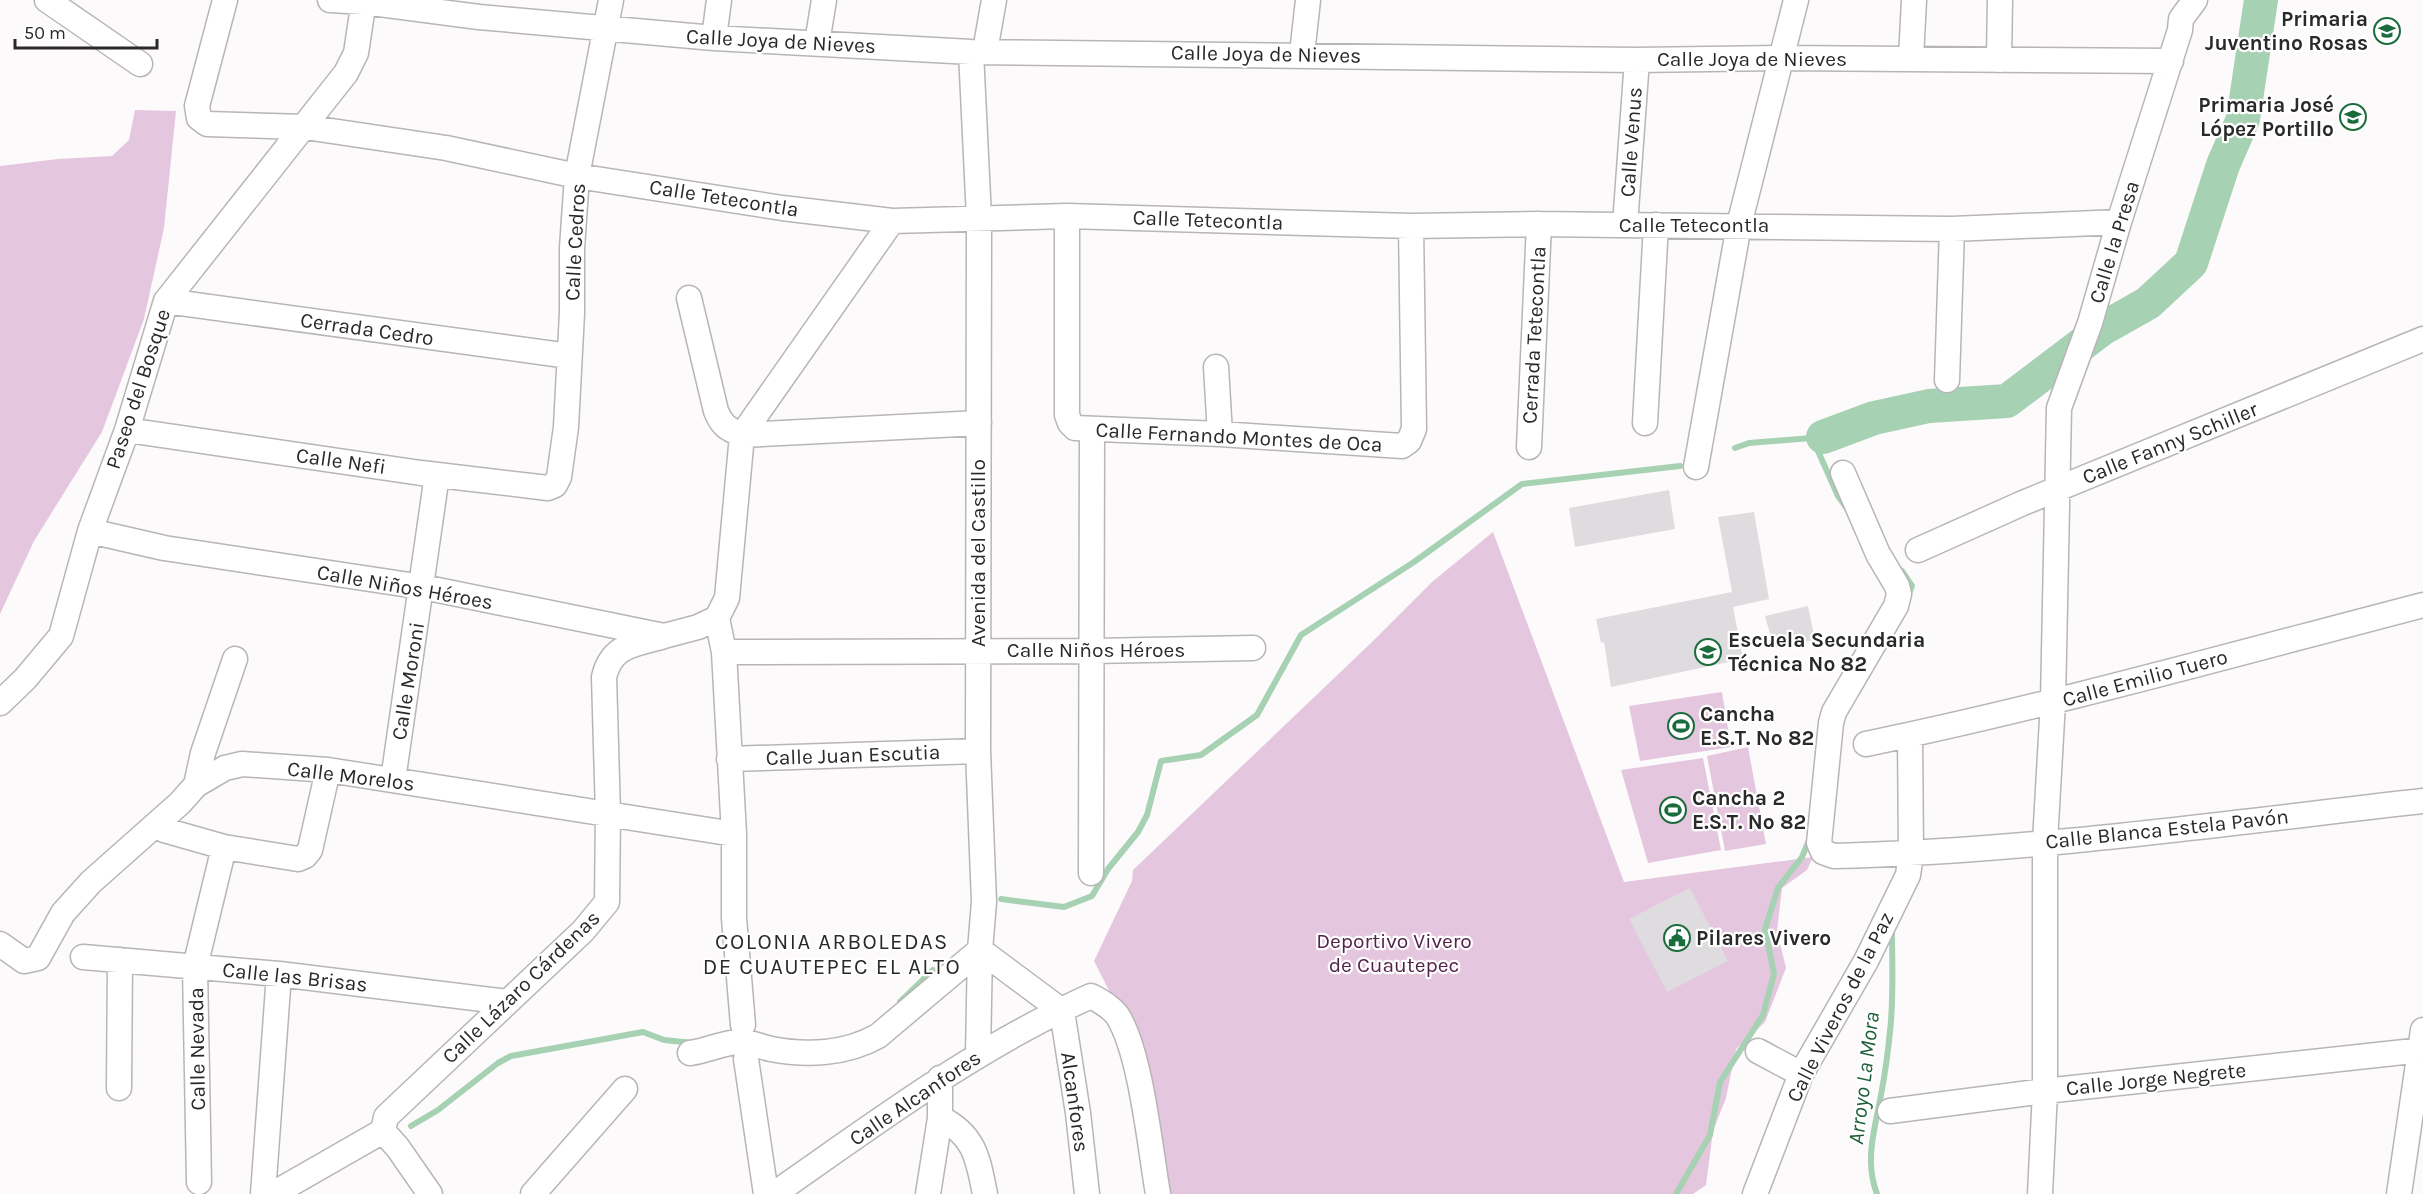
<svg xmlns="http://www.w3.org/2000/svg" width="2423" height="1194" viewBox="0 0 2423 1194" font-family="Karla,sans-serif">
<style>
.green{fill:#e4c7de}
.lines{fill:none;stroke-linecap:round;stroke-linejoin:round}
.stream{stroke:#a6d1b2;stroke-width:6}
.river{stroke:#a6d1b2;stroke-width:34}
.building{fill:#dedcde}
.minor-casing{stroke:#b8b5b7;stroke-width:27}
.minor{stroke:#fff;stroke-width:24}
.labels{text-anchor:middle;stroke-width:4.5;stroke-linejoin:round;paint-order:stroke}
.poi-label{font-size:21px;font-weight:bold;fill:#2a292a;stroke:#fff;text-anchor:start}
.street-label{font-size:21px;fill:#2a292a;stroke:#fff}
.park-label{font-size:21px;fill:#53224b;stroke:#fff}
.neighbourhood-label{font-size:22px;letter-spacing:1.5px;fill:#2a292a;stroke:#fff}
.water-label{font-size:22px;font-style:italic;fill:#1d5f38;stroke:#fff}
</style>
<rect width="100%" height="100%" fill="#fdfafc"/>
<!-- green -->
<path class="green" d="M135 110 176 111 164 228 144 319 102 432 34 541 0 614V166L58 159 112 156 129 140Z
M1493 532 1624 882 1813 857 1807 870 1782 888 1777 931 1786 968 1765 1022 1736 1049 1726 1098 1713 1131 1706 1185 1693 1194H1155L1125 1022 1094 961 1132 881 1133 870 1372 642 1432 582Z
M1722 692 1731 747 1640 761 1629 706Z
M1748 747 1766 844 1725 851 1707 756Z
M1703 758 1721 850 1648 863 1621 770Z"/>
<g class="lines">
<!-- stream -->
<path class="stream" d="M1735 448 1749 443 1823 437 1818 451 1838 496 1848 510
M1897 568 1902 571 1912 586 1908 596
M1001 899 1064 907 1092 896 1108 869 1138 832 1147 815 1161 761 1201 755 1257 715 1301 635 1414 562 1522 484 1680 466
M900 1002 933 970
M411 1126 438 1110 498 1063 511 1056 643 1032 664 1040 693 1043
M1676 1194 1710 1135 1720 1082 1763 1015 1774 974 1765 929 1778 888 1802 857 1810 838
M1877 1194C1864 1160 1875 1129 1881 1095 1885 1074 1888 1052 1890 1031 1894 998 1892 964 1892 930"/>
<!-- river -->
<path class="river" d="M1823 437 1874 418 1929 406 2007 401 2102 329 2148 303 2191 263 2223 165 2243 119 2261 0"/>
</g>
<!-- building -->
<path class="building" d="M1669 490 1675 529 1575 547 1569 508Z
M1754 512 1769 599 1733 607 1743 659 1611 687 1604 642 1601 643 1596 619 1732 592 1718 517Z
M1808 606 1815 640 1774 648 1765 616Z
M1690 888 1728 961 1667 992 1629 919Z"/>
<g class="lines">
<defs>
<path id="minor" d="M47 0 140 64
M225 0 197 106 199 118 207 124 305 127 446 148 577 176 782 208 892 221 1067 216 1411 226 1539 224 1952 229 2119 222
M330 0 364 2 479 17 714 38 971 52 1637 60 1781 58 2171 61
M714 38 719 0
M817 43 824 0
M985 51 994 0
M971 52 979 218 978 751 984 902 980 950 978 1055
M1302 54 1308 0
M1911 58 1914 0
M1999 60 2000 0
M1067 216V415L1070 423 1075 428 1220 434 1402 446 1409 441 1414 429 1411 226
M1625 225 1637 60
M689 298 716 411C722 426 728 429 742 435L979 423
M166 301 569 356
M1216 367 1220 434
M1947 380 1952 229
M1645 423 1656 225
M127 430 421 473 548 488 555 485 559 477 566 427 572 313V248L577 176 611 0
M1529 447 1539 224
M1696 467 1739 225 1796 0
M1843 473 1878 554 1897 586 1899 594 1896 606 1834 712 1831 723 1819 843 1823 852 1834 856C2031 851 2227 823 2423 801
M90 531 164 548 423 587 664 636 698 627 717 618
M1918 550 2023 503 2423 339
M724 652 1092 651 1253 648
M0 703 25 679 61 636 90 531 127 430 166 301 346 73 356 53 364 0
M1866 744C2054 705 2238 653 2423 605
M729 759 978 751
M393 780 437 475
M196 785 203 753 235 659
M164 830 224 847 298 859 305 856 310 850 328 770
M1091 873 1092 430
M0 944 24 961 38 958 63 913 91 882 180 803 196 785 225 768 242 764 328 770 734 834
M83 957 279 974 507 1002
M1062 1011 1078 1113 1087 1194
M743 1025 734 918V834L724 652 717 618 727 598 742 435 892 221
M1758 1051 1801 1074
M690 1053C706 1051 725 1042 739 1042 749 1041 761 1047 771 1049 807 1056 846 1054 878 1036L980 950 1062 1011
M746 1059 766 1194
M119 1088 120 960
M1890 1111 2045 1091 2423 1050
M940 1118C975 1135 978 1159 985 1194
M199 1182 195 967 224 847
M263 1194 279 974
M273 1194 383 1131
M430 1194 398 1148 383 1131 386 1117 583 931 607 902 608 814 604 677C612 644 635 645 664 636
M533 1194 625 1089
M774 1194C876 1123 977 1047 1091 996 1100 1001 1110 1006 1117 1015 1141 1052 1150 1148 1158 1194
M928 1194 940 1118V1078
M1755 1194 1801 1074 1866 961 1908 875 1911 854 1910 735
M2040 1194 2045 1091V842L2053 702 2059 408 2090 323 2119 222 2180 30 2181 19 2195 0
M2399 1194 2423 1030"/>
</defs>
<!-- minor casing -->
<use href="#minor" class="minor-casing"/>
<!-- minor -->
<use href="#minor" class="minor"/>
</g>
<!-- icons -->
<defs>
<symbol id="school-ring" viewBox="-11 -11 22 22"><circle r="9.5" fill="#fff" stroke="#1a6c3d" stroke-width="1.5"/><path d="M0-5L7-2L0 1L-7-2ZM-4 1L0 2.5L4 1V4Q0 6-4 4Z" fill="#1a6c3d"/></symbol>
<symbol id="stadium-ring" viewBox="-11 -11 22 22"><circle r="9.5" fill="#fff" stroke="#1a6c3d" stroke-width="1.5"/><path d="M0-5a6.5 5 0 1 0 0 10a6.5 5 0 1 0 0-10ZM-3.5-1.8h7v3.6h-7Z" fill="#1a6c3d"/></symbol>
<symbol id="civic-ring" viewBox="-11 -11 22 22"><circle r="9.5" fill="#fff" stroke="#1a6c3d" stroke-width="1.5"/><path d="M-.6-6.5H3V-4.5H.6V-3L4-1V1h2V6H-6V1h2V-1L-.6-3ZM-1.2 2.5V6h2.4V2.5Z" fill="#1a6c3d"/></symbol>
</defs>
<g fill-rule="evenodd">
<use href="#school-ring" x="2372" y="16" width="30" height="30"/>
<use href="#school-ring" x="2338" y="102" width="30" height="30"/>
<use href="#school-ring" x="1693" y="637" width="30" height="30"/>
<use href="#stadium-ring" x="1666" y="711" width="30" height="30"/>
<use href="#stadium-ring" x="1658" y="795" width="30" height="30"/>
<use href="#civic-ring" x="1662" y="923" width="30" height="30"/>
</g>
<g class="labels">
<!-- poi labels -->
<g class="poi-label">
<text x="2368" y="26" text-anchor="end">Primaria<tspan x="2368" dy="24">Juventino Rosas</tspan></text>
<text x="2334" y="112" text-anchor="end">Primaria José<tspan x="2334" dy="24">López Portillo</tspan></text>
<text x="1728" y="647">Escuela Secundaria<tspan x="1728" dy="24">Técnica Nº 82</tspan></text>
<text x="1700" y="721">Cancha<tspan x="1700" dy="24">E.S.T. Nº 82</tspan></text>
<text x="1692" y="805">Cancha 2<tspan x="1692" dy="24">E.S.T. Nº 82</tspan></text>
<text x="1696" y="945">Pilares Vivero</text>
</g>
<!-- street labels -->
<g class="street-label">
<text transform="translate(781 41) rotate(3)" y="7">Calle Joya de Nieves</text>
<text transform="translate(1266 54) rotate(1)" y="7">Calle Joya de Nieves</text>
<text x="1752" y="66">Calle Joya de Nieves</text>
<text transform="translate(1631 142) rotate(-86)" y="7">Calle Venus</text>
<text transform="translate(724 198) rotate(9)" y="7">Calle Tetecontla</text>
<text transform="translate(1208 220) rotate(2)" y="7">Calle Tetecontla</text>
<text x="1694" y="232">Calle Tetecontla</text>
<text transform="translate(575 242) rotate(-87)" y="7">Calle Cedros</text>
<text transform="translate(2114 242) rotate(-73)" y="7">Calle la Presa</text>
<text transform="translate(367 329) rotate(8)" y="7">Cerrada Cedro</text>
<text transform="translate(1534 335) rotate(-87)" y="7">Cerrada Tetecontla</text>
<text transform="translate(138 389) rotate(-72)" y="7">Paseo del Bosque</text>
<text transform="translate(1239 437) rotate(3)" y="7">Calle Fernando Montes de Oca</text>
<text transform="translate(2170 443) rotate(-22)" y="7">Calle Fanny Schiller</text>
<text transform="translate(341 461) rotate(8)" y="7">Calle Nefi</text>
<text transform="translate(978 553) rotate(-90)" y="7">Avenida del Castillo</text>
<text transform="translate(405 587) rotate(10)" y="7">Calle Niños Héroes</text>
<text x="1096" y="657">Calle Niños Héroes</text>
<text transform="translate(2145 678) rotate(-15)" y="7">Calle Emilio Tuero</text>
<text transform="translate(408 681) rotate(-81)" y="7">Calle Moroni</text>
<text transform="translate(853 755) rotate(-2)" y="7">Calle Juan Escutia</text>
<text transform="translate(351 776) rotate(7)" y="7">Calle Morelos</text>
<text transform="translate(2167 829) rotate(-6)" y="7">Calle Blanca Estela Pavón</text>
<text transform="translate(295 977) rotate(6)" y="7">Calle las Brisas</text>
<text transform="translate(521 987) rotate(-44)" y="7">Calle Lázaro Cárdenas</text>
<text transform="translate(1840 1007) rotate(-63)" y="7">Calle Viveros de la Paz</text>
<text transform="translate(197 1049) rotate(-91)" y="7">Calle Nevada</text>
<text transform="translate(2156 1079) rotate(-6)" y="7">Calle Jorge Negrete</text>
<text transform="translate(915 1098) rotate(-34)" y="7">Calle Alcanfores</text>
<text transform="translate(1075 1102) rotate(82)" y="7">Alcanfores</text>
</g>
<!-- park labels -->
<g class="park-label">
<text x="1394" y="948">Deportivo Vivero<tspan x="1394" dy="24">de Cuautepec</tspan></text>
</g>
<!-- neighbourhood labels -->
<g class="neighbourhood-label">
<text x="832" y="949">COLONIA ARBOLEDAS<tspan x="832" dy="25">DE CUAUTEPEC EL ALTO</tspan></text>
</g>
<!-- water labels -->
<g class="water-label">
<text transform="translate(1863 1078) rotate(-83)" y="8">Arroyo La Mora</text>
</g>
</g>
<!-- scale -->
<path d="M15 39v9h142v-9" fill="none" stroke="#2a292a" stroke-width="3"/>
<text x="24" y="39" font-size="18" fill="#2a292a" stroke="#ffffff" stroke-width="4.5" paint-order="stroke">50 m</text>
</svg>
